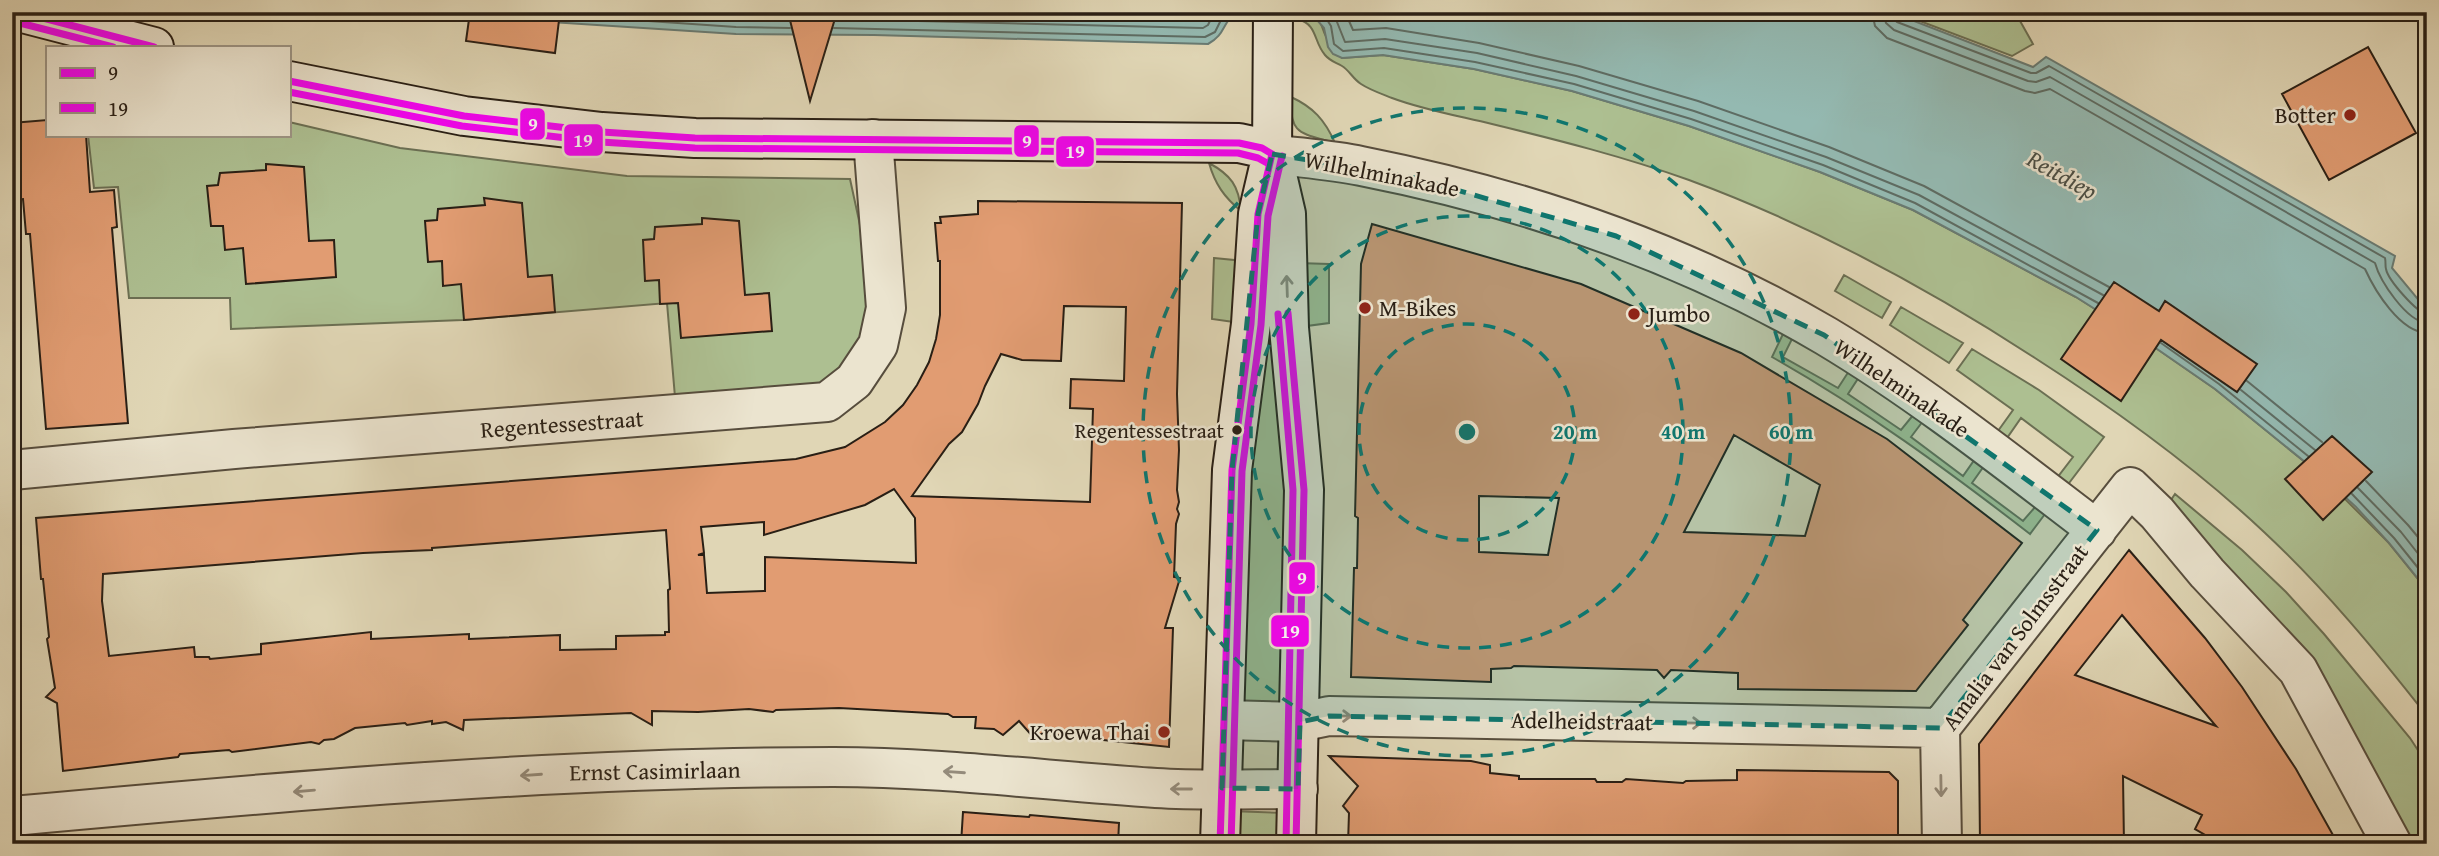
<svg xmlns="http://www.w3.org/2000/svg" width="2439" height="856" viewBox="0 0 2439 856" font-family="'Gentium Book Plus',serif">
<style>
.green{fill:#adbf91;stroke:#6b6f53;stroke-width:2}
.water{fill:#94b9b1;stroke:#697b73;stroke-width:2}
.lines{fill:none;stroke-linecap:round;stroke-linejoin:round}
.shore{stroke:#5e6c63;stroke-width:2}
.building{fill:#e19c72;stroke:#291f15;stroke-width:2;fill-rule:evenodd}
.street-casing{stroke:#574d3d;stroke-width:42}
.secondary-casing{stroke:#291f15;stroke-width:42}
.street{stroke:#ebe4cf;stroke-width:38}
.secondary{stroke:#ebe4cf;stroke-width:38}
.bus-1-casing{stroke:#ebe4cf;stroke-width:12}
.bus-2-casing{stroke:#ebe4cf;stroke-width:12}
.bus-1{stroke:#f402f3;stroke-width:7}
.bus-2{stroke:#f402f3;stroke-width:7}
.oneway{stroke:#948b7b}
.marked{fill:#0f766e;fill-opacity:0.2;stroke:#0f766e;stroke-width:5;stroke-dasharray:14 9;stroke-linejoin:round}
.ring{fill:none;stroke:#0f766e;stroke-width:3.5;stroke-dasharray:12 9}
.poi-dot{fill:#8f2418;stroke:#ebe4cf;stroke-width:2.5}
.bus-dot{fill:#291f15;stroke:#ebe4cf;stroke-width:2.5}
.labels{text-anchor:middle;stroke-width:5;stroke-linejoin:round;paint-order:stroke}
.bus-label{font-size:21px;fill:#291f15;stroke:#ebe4cf;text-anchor:end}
.poi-label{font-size:23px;fill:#291f15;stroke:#ebe4cf;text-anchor:end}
.street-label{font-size:23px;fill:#291f15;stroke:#ebe4cf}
.water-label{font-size:24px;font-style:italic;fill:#494d44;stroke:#ebe4cf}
.centre{fill:#0f766e;stroke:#ebe4cf;stroke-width:3.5}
.ring-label{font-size:21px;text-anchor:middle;font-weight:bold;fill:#0f766e;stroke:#ebe4cf;stroke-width:5;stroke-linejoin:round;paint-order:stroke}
.line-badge{stroke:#ebe4cf;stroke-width:2.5}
.badge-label{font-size:19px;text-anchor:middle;font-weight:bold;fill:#fff}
</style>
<rect width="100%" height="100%" fill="#e0d6b5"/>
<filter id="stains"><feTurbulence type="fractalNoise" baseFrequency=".00286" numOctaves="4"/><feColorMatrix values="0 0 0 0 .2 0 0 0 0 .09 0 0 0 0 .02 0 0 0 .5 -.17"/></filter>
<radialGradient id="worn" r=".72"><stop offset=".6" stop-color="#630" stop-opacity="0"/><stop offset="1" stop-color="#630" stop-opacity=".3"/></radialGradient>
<!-- green -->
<path class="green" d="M1298 12C1326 12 1317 23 1328 40 1332 46 1337 52 1342 58L1383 55 1474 69 1572 91 1689 126 1820 172 1913 210 2076 297 2147 342 2215 389 2321 475 2389 543 2427 590V716C2376 651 2324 588 2264 532 2194 466 2116 410 2035 358 1926 287 1811 225 1689 180 1625 157 1558 140 1492 124 1459 116 1424 110 1392 98 1382 94 1370 90 1361 84 1353 79 1349 70 1342 66 1335 62 1330 61 1325 55 1313 41 1318 25 1298 19Z
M1896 12H2015L2033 44 2012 56Z
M1291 97C1313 107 1325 120 1335 143 1302 133 1289 136 1291 97Z
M289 122 400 148 627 176 850 179 873 285 863 339 837 373 818 384 675 397 667 303 463 320 231 329 230 298H129L118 187 94 188 88 135H289Z
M1209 163C1231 175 1239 186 1241 211 1224 197 1215 184 1209 163Z
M1214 258 1244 261 1241 323 1212 319Z
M1297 263 1329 264V323L1299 327Z
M1268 266 1294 467 1284 703 1243 704 1242 471Z
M1844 275 1891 302 1882 318 1835 291Z
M1901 307 1963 343 1949 363 1890 325Z
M1783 334 1792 339 1783 357 1838 388 1849 371 1859 377 1848 394 1901 430 1914 414 1923 421 1911 437 1963 476 1975 459 1984 466 1972 483 2023 521 2036 506 2045 514 2030 534C1946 469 1864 409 1772 357Z
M1972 349 2039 390 2104 437 2066 487 2057 478 2073 457 2021 418 2007 438 1998 431 2013 410 1957 370Z
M2175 494 2242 550 2286 592 2324 634 2410 738 2427 764V844H2407L2171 500Z
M1229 811 1287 813 1286 844H1228Z"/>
<!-- water -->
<path class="water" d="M441 12H1239C1220 22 1228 33 1208 44L874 35 736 34 472 17Z
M1310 12H1891L2033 67 2046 57 2395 256 2392 268 2427 310V590L2389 543 2356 507 2321 475 2215 389 2147 342 2076 297 1913 210 1820 172 1689 126 1572 91 1474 69 1383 55 1342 58 1333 54 1328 47 1324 28Z"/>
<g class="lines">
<!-- shore -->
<path class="shore" d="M651 12 737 18 788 19
M1007 12 1197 17 1202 12
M1322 12 1331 26 1334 44 1343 51 1384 48 1475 62 1574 84 1691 119 1823 165 1915 203 2098 303
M1333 12 1345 42 1385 39 1477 53 1576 76 1694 111 1826 157 1919 195 2103 295
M1345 12 1353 30 1386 28 1479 43 1579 66 1698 101 1829 147 1924 186 2109 287
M1872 12 1875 26 1887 38 2025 91 2035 93 2050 89 2365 269C2375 291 2400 332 2427 333
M1883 12 1886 23 1894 30 2028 81 2036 82 2050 77 2375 263C2380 281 2406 321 2427 323
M1892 12 1893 18 1897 22 2031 73H2036L2049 66 2385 258C2386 262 2385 266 2386 269 2388 280 2417 313 2427 314
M561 15 736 27 790 28
M837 19 1203 28 1208 25 1214 12
M834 28 1205 37 1215 32 1225 12
M2161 343 2219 384 2308 456
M2247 381 2322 442
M2241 390 2315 450
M2366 481 2408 525 2427 548
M2358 488 2401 532 2427 565
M2352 494 2394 538 2427 579"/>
</g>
<!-- building -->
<path class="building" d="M470 12H560L555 53 466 41Z
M788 12H837L810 101Z
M2368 47 2416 133 2329 180 2282 94Z
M47 120V135H86L90 192 114 190 117 227 112 228 128 423 46 429 30 234H26L23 199 12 200V123Z
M266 164 304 167 309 241 334 240 336 277 246 284 243 248 225 250 223 226H211L207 186 218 185 220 173 266 170Z
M484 198 522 203 528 277 552 275 555 312 464 320 461 284 443 286 442 261 428 262 425 221 437 220 438 209 485 205Z
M978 201 1182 203 1177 394 1179 450 1177 490 1179 502 1177 509 1179 514 1176 524 1174 577 1180 578 1165 628H1173L1169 747 1094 739 1087 729 1073 737 1043 733 1034 738 1019 721 1003 735 994 729 975 728 976 717H953L948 714 839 708 776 710 773 712 749 709 698 712 652 711V725L631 713 464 720 463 730 446 722 432 724V721L407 725 405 723 355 728 334 739 324 740 319 744 311 742 232 752 229 750 180 754 178 757 63 771 57 703 46 697 55 688 47 639 49 637 43 579H41L36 518 796 459 845 447 885 422 903 405 917 385 929 362 936 339 940 315V261H938L935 223H941L940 217 978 214ZM1064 306 1126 307 1124 381 1071 379 1070 408 1093 409 1090 502 912 496 949 444 962 432 978 404 985 386 1001 354 1022 360 1061 361ZM894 489 915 518 916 563 765 557V591L707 593 704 555H698L704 553 701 527 764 522V535L865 505ZM666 530 670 589 668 590 669 632H665V635L616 636V649L560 650V635L469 639V634L371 639V632L261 644V654L210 659 209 657H195L194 647 109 656 102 601 103 574 363 553 432 550V548Z
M702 218 739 221 745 295 769 293 772 331 681 338 678 303 660 304 659 280 645 281 643 240 654 239 655 227 702 224Z
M1372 224 1581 284 1741 353 1887 439 2022 543 1963 620 1968 625 1916 691 1738 689V673L1671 670 1664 678 1657 670 1514 666 1511 668 1491 669V682L1351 677 1354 568H1357L1358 518 1355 516 1361 264ZM1734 435 1820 485 1805 536 1684 532ZM1479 496 1559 498 1548 555 1479 552Z
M2114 282 2159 311 2165 301 2257 364 2237 392 2161 340 2121 401 2061 359Z
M2332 436 2372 472 2323 520 2285 479Z
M2129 550 2205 638 2242 687 2296 769 2338 844H2221L2195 829 2202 815 2123 776 2124 844H1980L1979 744ZM2122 615 2132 627 2216 726 2075 675Z
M1329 756 1471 761 1490 765V773L1519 776V779H1595L1597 782H1622L1626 779 1683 783 1686 781 1737 780V770L1889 772 1898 781V844H1348L1349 813 1343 806 1358 786Z
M963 812 1029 817 1030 815 1119 823 1118 844H961Z"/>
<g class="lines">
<defs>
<path id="street" d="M1272 154C1302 158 1332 160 1361 166 1523 198 1683 252 1826 336 1921 393 2009 463 2097 530
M12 470 234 449 827 402 854 381 878 345 886 308 873 139
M1224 720 1300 722 1329 716 1940 728
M13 816C286 791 559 767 833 767 941 767 1048 781 1156 788 1203 791 1251 789 1298 789
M1942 844 1940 728 2130 487 2157 513 2207 573 2298 670 2392 844"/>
<path id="secondary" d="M19 12 154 47
M289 81 464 116 602 132 695 138 1239 143 1262 148 1272 154
M1274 162 1286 214 1289 328 1304 490 1296 844
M1220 844 1232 470 1251 324 1258 214 1272 154 1273 12"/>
</defs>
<!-- street casing -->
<use href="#street" class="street-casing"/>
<!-- secondary casing -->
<use href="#secondary" class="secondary-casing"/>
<!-- street -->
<use href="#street" class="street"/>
<!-- secondary -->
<use href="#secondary" class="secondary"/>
<defs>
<path id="bus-1" d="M20 12 154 47
M289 81 464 116 602 132 695 138 1239 143 1262 148 1272 154
M1288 313 1304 490 1296 844
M1220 844 1232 470 1251 324 1258 214 1272 154"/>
<path id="bus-2" d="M16 22 113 47
M289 92 462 126 601 142 695 148 1238 153 1258 158 1267 163
M1278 314 1293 490 1286 844
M1231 844 1242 471 1261 325 1268 216 1282 156"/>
</defs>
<!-- bus-1 casing -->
<use href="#bus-1" class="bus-1-casing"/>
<!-- bus-2 casing -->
<use href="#bus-2" class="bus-2-casing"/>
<!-- bus-1 -->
<use href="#bus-1" class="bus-1"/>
<!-- bus-2 -->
<use href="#bus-2" class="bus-2"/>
</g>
<!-- one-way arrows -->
<defs><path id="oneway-shaft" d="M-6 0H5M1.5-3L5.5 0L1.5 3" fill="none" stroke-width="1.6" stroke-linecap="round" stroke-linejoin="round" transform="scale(1.75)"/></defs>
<g class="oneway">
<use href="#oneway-shaft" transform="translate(1287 286) rotate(-92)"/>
<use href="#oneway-shaft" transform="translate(1341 716) rotate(1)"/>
<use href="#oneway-shaft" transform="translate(1691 723) rotate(1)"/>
<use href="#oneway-shaft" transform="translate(954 772) rotate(-176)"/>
<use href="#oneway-shaft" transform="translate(531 775) rotate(176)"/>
<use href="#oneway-shaft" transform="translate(1941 786) rotate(89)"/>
<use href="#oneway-shaft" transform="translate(1181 789) rotate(-180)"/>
<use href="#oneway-shaft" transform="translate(304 791) rotate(175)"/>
</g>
<!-- marked area -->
<path class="marked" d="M1272 154 1415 178 1616 236 1824 335 2097 530 1940 728 1329 716 1300 722 1298 789 1222 788 1232 470 1258 214Z"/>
<!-- distance rings -->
<g class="ring">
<circle cx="1467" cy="432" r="108"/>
<circle cx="1467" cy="432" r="216"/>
<circle cx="1467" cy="432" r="324"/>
</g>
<!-- markers -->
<g class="poi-dot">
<circle cx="2350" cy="115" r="7"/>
<circle cx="1365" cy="308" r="7"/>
<circle cx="1634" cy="314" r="7"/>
<circle cx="1164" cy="732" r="7"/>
</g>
<circle class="bus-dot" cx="1237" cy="430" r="6"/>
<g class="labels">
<!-- bus labels -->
<g class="bus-label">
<text x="1224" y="438">Regentessestraat</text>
</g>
<!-- poi labels -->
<g class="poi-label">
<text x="2336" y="123">Botter</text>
<text x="1379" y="316" text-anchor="start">M-Bikes</text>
<text x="1648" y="322" text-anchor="start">Jumbo</text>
<text x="1150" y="740">Kroewa Thai</text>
</g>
<!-- street labels -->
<g class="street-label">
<text transform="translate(1382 174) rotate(11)" y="8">Wilhelminakade</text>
<text transform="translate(1902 388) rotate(34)" y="8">Wilhelminakade</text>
<text transform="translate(562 424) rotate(-4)" y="8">Regentessestraat</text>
<text transform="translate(2015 637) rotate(-53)" y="8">Amalia van Solmsstraat</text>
<text transform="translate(1582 721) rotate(1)" y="8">Adelheidstraat</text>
<text transform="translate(655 771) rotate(-1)" y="8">Ernst Casimirlaan</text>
</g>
<!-- water labels -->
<g class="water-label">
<text transform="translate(2062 175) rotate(29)" y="8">Reitdiep</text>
</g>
</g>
<circle cx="1467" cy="432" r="10" class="centre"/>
<g class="ring-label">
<text x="1575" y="439">20 m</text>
<text x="1683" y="439">40 m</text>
<text x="1791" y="439">60 m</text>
</g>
<g class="line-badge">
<rect x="519" y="107" width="27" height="34" rx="7" fill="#f402f3"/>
<rect x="563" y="123" width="41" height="34" rx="7" fill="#f402f3"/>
<rect x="1013" y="124" width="27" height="34" rx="7" fill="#f402f3"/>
<rect x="1055" y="135" width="40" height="33" rx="7" fill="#f402f3"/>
<rect x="1288" y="561" width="28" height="34" rx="7" fill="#f402f3"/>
<rect x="1270" y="614" width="40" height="34" rx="7" fill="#f402f3"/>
</g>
<g class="badge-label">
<text x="533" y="131">9</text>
<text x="583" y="147">19</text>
<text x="1027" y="148">9</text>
<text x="1075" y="158">19</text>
<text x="1302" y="585">9</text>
<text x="1290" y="638">19</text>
</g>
<!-- margin -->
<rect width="2439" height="856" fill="none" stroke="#e0d6b5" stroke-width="42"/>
<rect x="14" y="14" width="2411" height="828" fill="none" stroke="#291f15" stroke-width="3.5"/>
<rect x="21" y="21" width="2397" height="814" fill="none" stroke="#291f15" stroke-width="2"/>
<!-- legend -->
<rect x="46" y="46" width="245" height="91" fill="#ebe4cf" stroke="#9d9585" stroke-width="2"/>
<rect x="60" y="68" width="35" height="10" fill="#f402f3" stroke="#9d9585" stroke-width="2"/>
<text x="108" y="80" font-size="21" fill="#291f15">9</text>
<rect x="60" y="103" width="35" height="10" fill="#f402f3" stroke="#9d9585" stroke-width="2"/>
<text x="108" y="116" font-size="21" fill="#291f15">19</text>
<rect width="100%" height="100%" filter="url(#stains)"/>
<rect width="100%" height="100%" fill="url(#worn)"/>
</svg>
